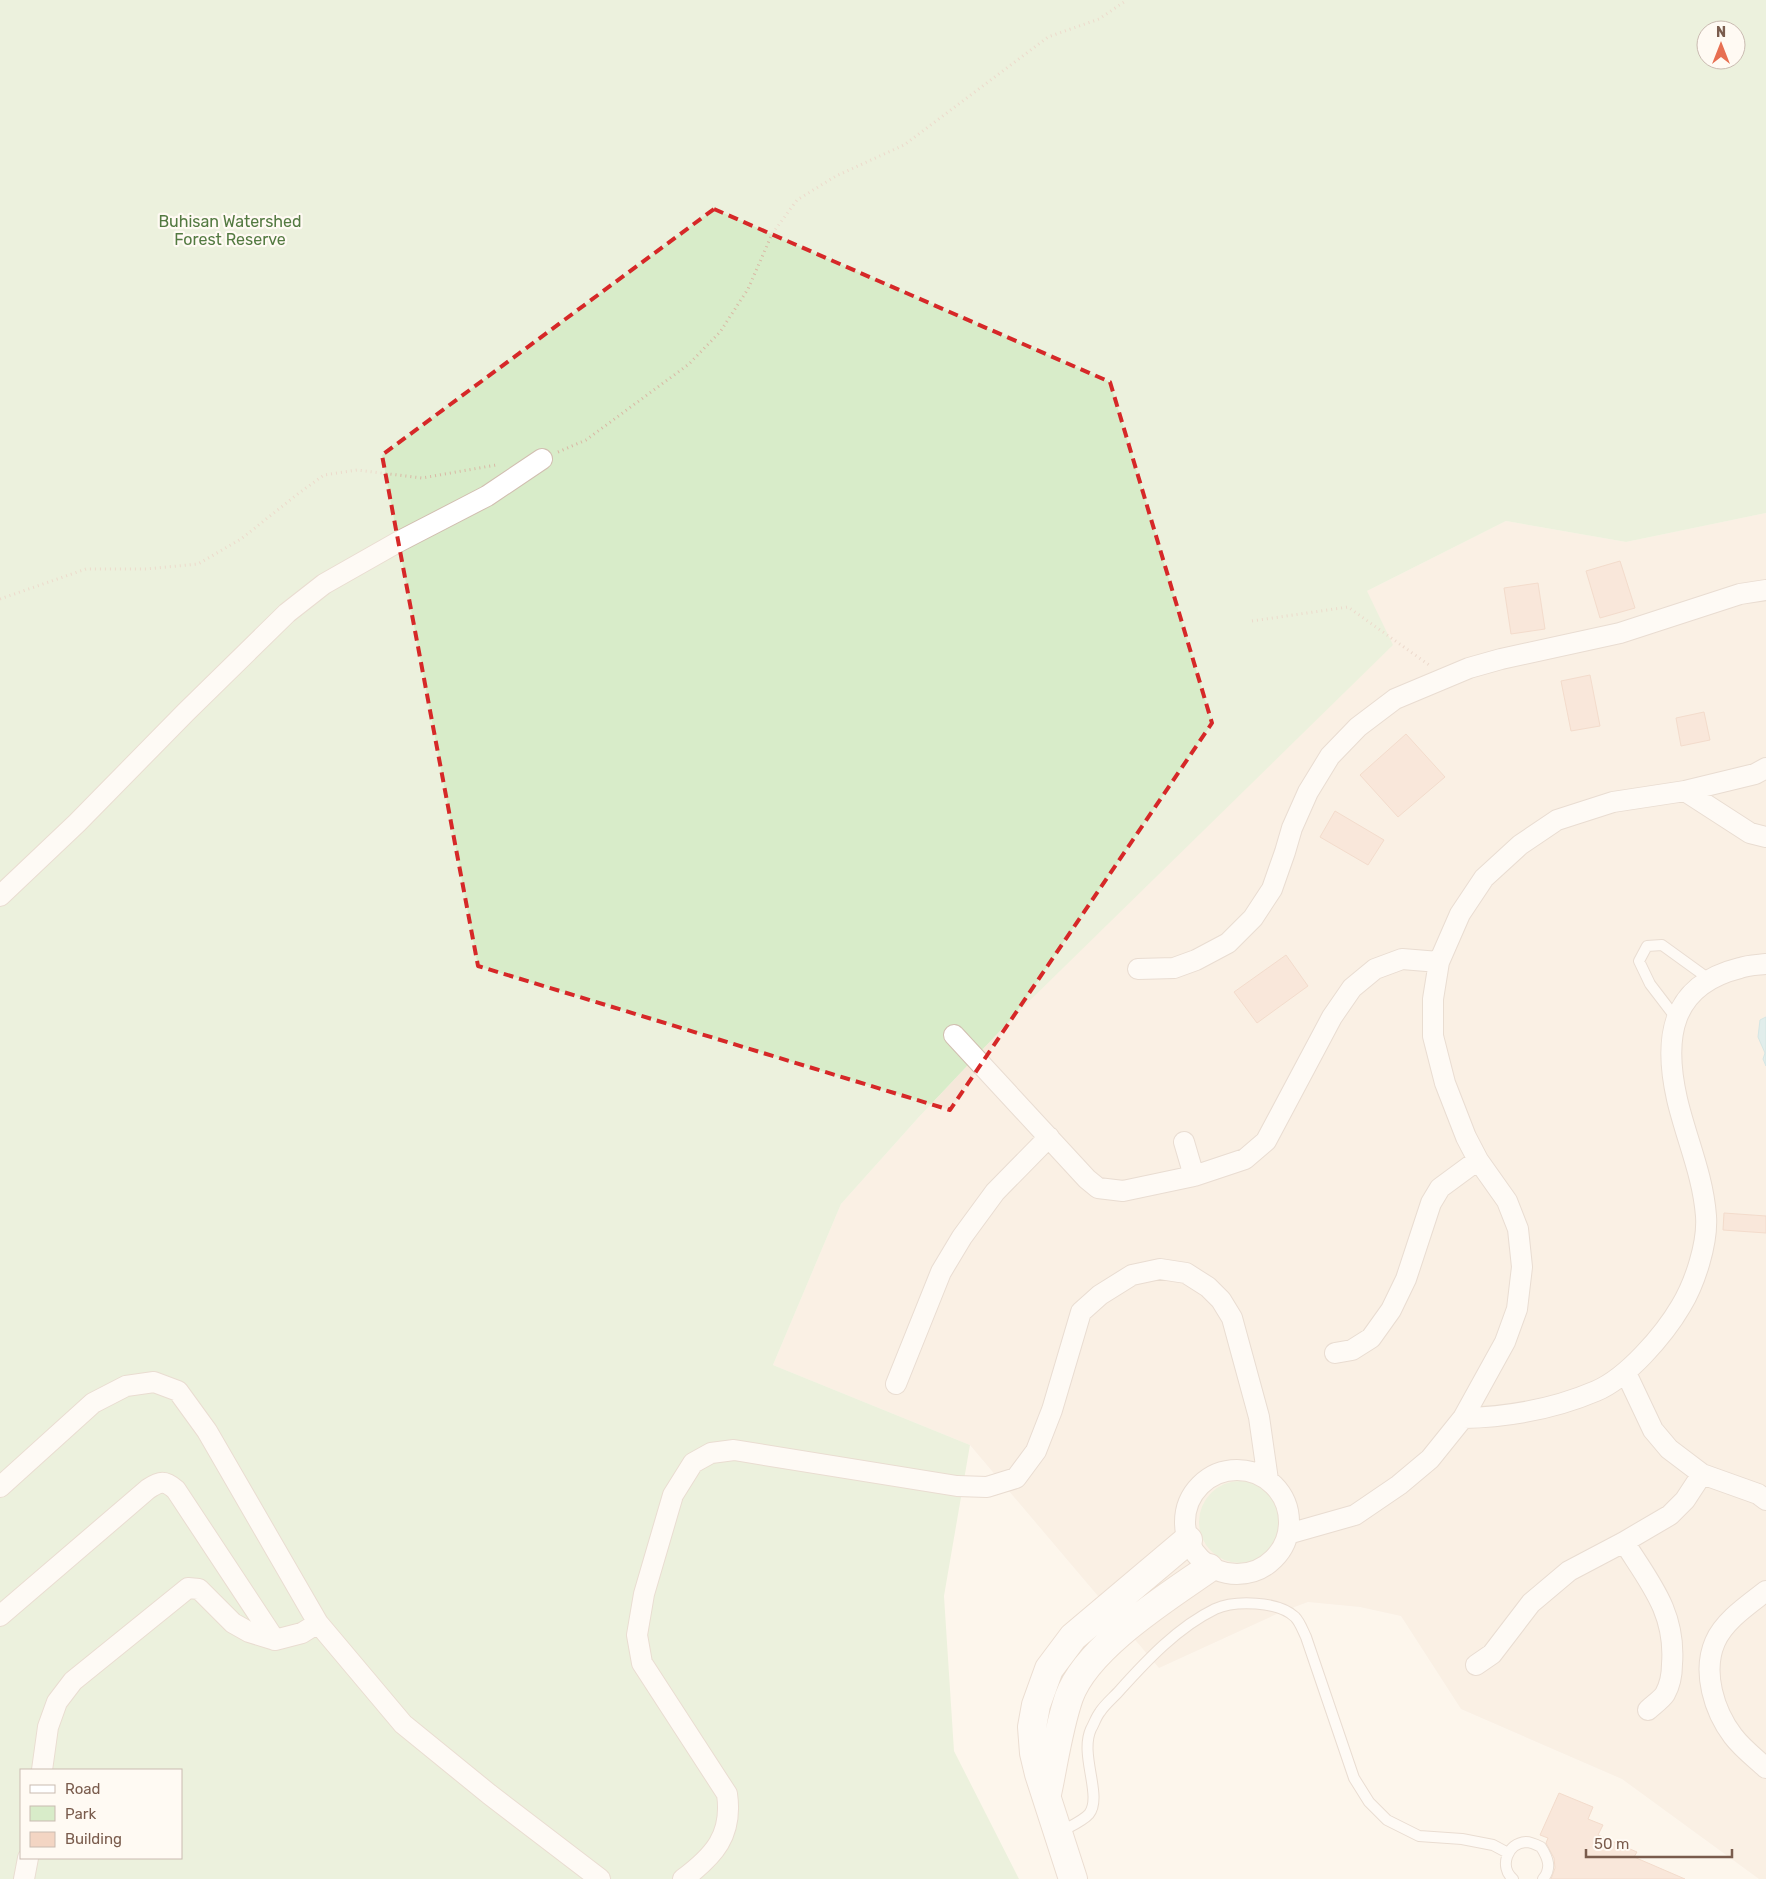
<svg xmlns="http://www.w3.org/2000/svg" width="1766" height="1879" viewBox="0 0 1766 1879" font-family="Rubik,sans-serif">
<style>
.residential{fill:#f5e8da}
.green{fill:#d8ecc9;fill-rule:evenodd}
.water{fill:#bfe3e8;stroke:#a5d3da}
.building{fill:#f3d5c3;stroke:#e6bba3}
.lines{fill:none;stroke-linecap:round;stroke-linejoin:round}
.lane-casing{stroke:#d1beb0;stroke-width:12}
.street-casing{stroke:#d1beb0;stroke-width:22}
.secondary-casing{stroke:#d6c0b0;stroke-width:30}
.path{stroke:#d9b8a5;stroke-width:3;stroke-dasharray:1 4;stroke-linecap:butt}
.lane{stroke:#fff;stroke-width:10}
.street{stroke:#fff;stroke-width:20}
.secondary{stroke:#fff;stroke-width:28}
.marked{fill:none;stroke:#d62828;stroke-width:4;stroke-dasharray:10 6;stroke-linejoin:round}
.labels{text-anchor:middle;stroke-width:4.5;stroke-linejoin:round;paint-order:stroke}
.park-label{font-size:16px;fill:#537a41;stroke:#fffaf3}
</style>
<rect width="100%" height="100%" fill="#fdf6ec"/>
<!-- residential -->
<path class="residential" d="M1766 513V1879H1759L1622 1779 1461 1709 1401 1616 1360 1607 1308 1602 1281 1612 1159 1668 970 1445 773 1365 841 1204 918 1118 1016 1014 1367 591 1506 521 1626 542Z"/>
<!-- green -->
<path class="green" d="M0 0H1766V513L1626 542 1506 521 1367 591 1393 645 1016 1014 918 1118 841 1204 773 1365 970 1445 944 1596 954 1751 1019 1879H0ZM1706 30H1736V60H1706ZM21 1770H181V1858H21Z
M1199 1522a41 41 0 1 1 82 0a41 41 0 1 1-82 0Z"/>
<!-- water -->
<path class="water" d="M1766 1017V1066L1763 1059 1765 1053 1758 1037 1760 1020Z"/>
<!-- building -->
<path class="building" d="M1620 561 1635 608 1600 618 1586 571Z
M1538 583 1545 629 1511 634 1504 588Z
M1590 675 1600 726 1571 731 1561 681Z
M1704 712 1710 740 1681 746 1676 718Z
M1406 734 1445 777 1398 817 1360 775Z
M1335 811 1384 840 1368 865 1320 837Z
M1286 955 1308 986 1257 1023 1234 992Z
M1724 1213 1766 1216V1233L1723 1230Z
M1559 1793 1593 1807 1588 1819 1603 1825 1598 1835 1637 1852 1634 1857 1685 1879H1551L1555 1868 1554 1858 1546 1843 1548 1838 1540 1835Z"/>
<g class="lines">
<defs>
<path id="lane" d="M1676 1018 1650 984 1639 961 1647 946 1662 945 1709 979
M1060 1832C1069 1827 1083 1821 1089 1814 1103 1796 1079 1755 1091 1729 1094 1724 1096 1717 1100 1712 1105 1704 1114 1697 1120 1690 1147 1660 1178 1627 1215 1609 1235 1600 1278 1601 1295 1617 1300 1622 1303 1631 1306 1637L1354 1778 1369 1802 1387 1820 1419 1836 1462 1839 1493 1845 1508 1853
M1513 1879C1499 1867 1507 1843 1526 1842 1531 1842 1537 1845 1541 1847 1548 1858 1552 1868 1543 1879"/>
<path id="street" d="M1685 791 1750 833 1766 837
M0 896 77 823 186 712 287 613 324 584 398 542 487 496 542 459
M1138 969 1174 968 1196 960 1228 943 1253 918 1272 889 1285 852 1292 828 1308 792 1330 756 1358 727 1395 699 1469 668 1501 659 1620 633 1740 594 1766 590
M954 1035 1087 1179 1098 1188 1123 1191 1194 1176
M1184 1142 1194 1176 1245 1159 1266 1141 1332 1017 1352 988 1375 969 1402 959 1439 962
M1335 1353 1352 1350 1371 1338 1391 1310 1406 1279 1431 1203 1440 1188 1478 1160
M1626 1373 1653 1430 1669 1449 1702 1474 1758 1494 1766 1500
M896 1384 941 1272 962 1237 995 1192 1049 1137
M1463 1418C1508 1417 1554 1409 1596 1391 1627 1378 1664 1335 1681 1306 1695 1283 1708 1243 1706 1216 1703 1175 1686 1138 1677 1099 1663 1037 1671 985 1740 968 1748 965 1757 965 1766 964
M1185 1522a52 52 0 1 1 104 0a52 52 0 1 1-104 0Z
M0 1487 93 1403 126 1386 154 1382 178 1391 207 1431 318 1623 403 1724 489 1794 600 1879
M1288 1534 1355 1515 1399 1485 1430 1459 1463 1418 1505 1342 1517 1309 1522 1267 1518 1229 1507 1201 1478 1160 1466 1137 1445 1083 1433 1036V999L1439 962 1460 914 1484 878 1520 845 1557 820 1613 802 1685 791 1755 774 1766 768
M1624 1542C1650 1583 1676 1613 1672 1664 1672 1674 1670 1685 1665 1694 1661 1700 1653 1705 1648 1710
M1766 1591C1748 1605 1724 1621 1715 1642 1702 1672 1714 1711 1733 1736 1742 1748 1755 1758 1766 1768
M0 1616 148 1489C160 1481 165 1480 176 1490L275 1640 302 1633 318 1623
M1476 1665 1492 1654 1531 1603 1569 1571 1624 1542 1670 1515 1685 1500 1702 1474
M42 1770 48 1727 57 1702 73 1681 188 1588 199 1589 233 1623 249 1632 275 1640
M24 1879 28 1858
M683 1879C714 1856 733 1835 727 1794L642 1663 637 1635 644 1594 673 1495 693 1463 711 1453 734 1450 957 1486 987 1487 1016 1478 1036 1451 1052 1410 1081 1312 1100 1295 1132 1275 1160 1269 1186 1273 1208 1287 1221 1300 1232 1318 1259 1417 1268 1480"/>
<path id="secondary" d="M1047 1794C1054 1762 1058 1729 1069 1697 1087 1647 1166 1598 1209 1568
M1073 1879 1039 1774 1034 1753 1032 1727 1036 1705 1049 1669 1073 1637 1188 1540"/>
</defs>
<!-- lane casing -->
<use href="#lane" class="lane-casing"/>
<!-- street casing -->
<use href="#street" class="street-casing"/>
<!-- secondary casing -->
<use href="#secondary" class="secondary-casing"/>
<!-- path -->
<path class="path" d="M558 452 586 440 689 364 720 332 748 289 772 234 797 200 836 176 904 145 1048 37 1099 19 1127 0
M0 599 86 569H146L198 564 241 539 299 493 324 475 357 470 422 478 496 465
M1252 621 1348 607 1429 665"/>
<!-- lane -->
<use href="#lane" class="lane"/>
<!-- street -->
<use href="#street" class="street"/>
<!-- secondary -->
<use href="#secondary" class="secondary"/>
</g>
<!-- marked area -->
<path d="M0 0H1766V1879H0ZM714 209 1110 382 1212 723 950 1110 478 966 382 455Z" fill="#fdf6ec" fill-opacity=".55" fill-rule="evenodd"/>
<path class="marked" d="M714 209 1110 382 1212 723 950 1110 478 966 382 455Z"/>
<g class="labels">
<!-- park labels -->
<g class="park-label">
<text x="230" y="227">Buhisan Watershed<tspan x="230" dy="18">Forest Reserve</tspan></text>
</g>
</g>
<!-- legend -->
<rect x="20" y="1769" width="162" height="90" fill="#fffaf3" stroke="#cabbb1"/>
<rect x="30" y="1785" width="25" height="8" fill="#ffffff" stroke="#cabbb1"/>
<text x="65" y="1794" font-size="15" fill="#7a5c4d">Road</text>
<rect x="30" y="1806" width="25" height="15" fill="#d8ecc9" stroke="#cabbb1"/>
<text x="65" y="1819" font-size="15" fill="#7a5c4d">Park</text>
<rect x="30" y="1832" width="25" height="15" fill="#f3d5c3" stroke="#cabbb1"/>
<text x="65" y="1844" font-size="15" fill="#7a5c4d">Building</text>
<!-- north arrow -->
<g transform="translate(1721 45)"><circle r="24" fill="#fffaf3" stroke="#cabbb1"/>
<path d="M0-4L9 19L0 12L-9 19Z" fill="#e76f51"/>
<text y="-8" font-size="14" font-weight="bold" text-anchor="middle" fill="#7a5c4d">N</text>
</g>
<!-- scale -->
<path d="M1586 1849v8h146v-8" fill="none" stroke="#7a5c4d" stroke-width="2.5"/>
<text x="1594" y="1849" font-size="15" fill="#7a5c4d" stroke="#fffaf3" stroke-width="4" paint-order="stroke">50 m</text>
</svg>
